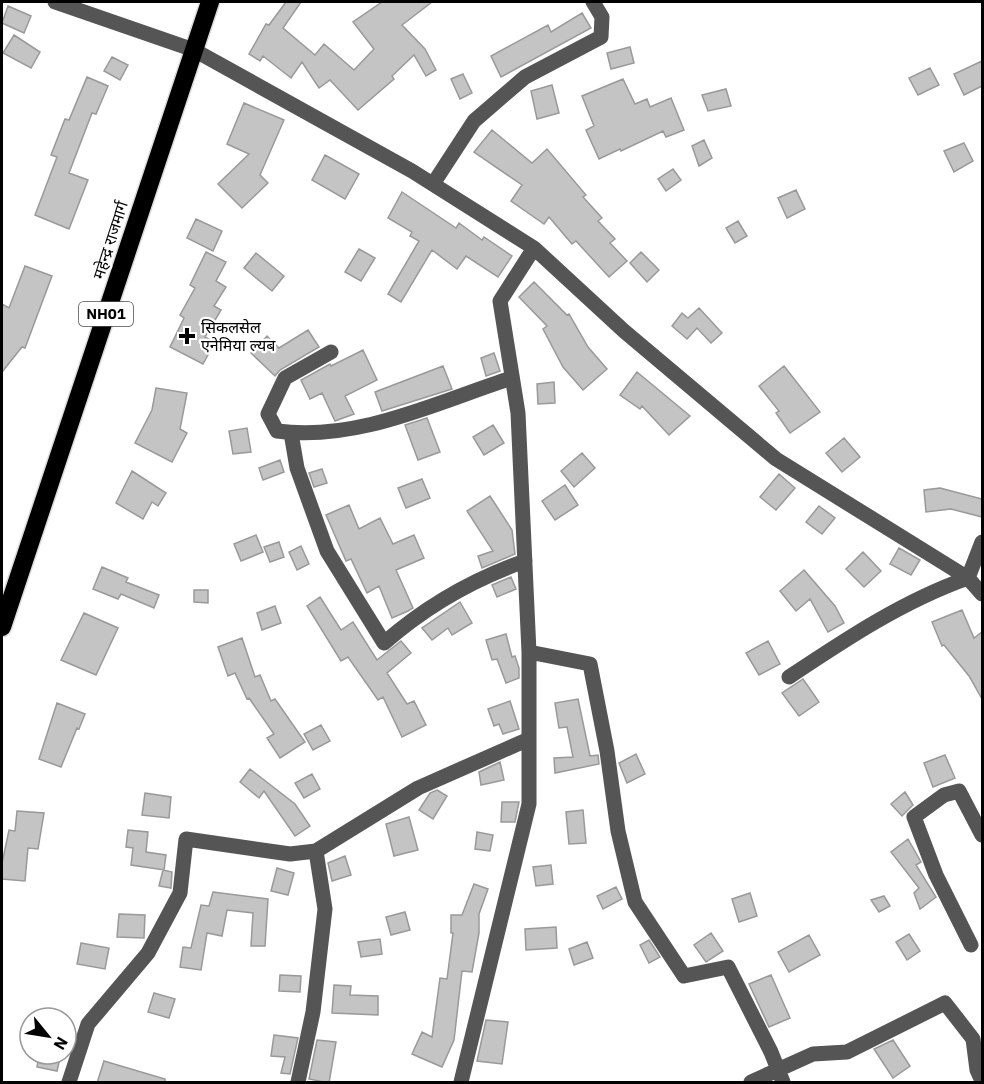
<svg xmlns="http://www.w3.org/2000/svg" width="984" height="1084" viewBox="0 0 984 1084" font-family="'IBM Plex Sans','Noto Sans Devanagari',sans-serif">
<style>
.building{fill:#c4c4c4;stroke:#999;stroke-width:1.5}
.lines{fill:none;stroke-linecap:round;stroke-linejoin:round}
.highway-casing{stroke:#dbdbdb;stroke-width:21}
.minor{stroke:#555;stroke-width:15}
.highway{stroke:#000;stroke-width:18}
.poi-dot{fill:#000;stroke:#fff;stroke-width:2}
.labels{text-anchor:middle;stroke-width:4.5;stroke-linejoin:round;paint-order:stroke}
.shield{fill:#fff;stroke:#4c4c4c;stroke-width:1.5}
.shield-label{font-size:15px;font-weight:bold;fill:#000}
.street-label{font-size:16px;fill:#000;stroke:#fff}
.poi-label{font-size:16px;fill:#000;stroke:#fff;text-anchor:start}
</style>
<rect width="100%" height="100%" fill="#fff"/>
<!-- building -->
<path class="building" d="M286 2H301L283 28 315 55 324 44 354 70 374 49 353 22 382 2H432L402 25 425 49 436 70 426 76 414 55 392 76 394 79 358 110 330 80 319 88 302 62 291 78 263 56 260 61 249 54 266 24 269 25Z
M8 6 31 16 24 33 2 23Z
M582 13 591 28 501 77 491 56 548 25 551 32Z
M14 35 40 52 31 68 3 53Z
M630 47 634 63 611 69 607 53Z
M112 57 128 65 120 80 104 71Z
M982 61V86L964 95 954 74Z
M930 68 939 85 918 95 909 78Z
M463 74 472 93 460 99 451 79Z
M87 77 108 86 96 114 92 113 69 173 88 180 69 229 35 215 57 157 51 155 65 119 69 120Z
M623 79 635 104 647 99 650 107 671 98 684 130 666 137 663 131 621 151 620 149 599 159 586 130 594 126 582 96Z
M552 85 559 113 537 119 531 91Z
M726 89 731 106 708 111 702 95Z
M244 103 284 120 260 175 268 183 242 208 218 184 249 154 227 144Z
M492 130 532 163 547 149 586 195 583 197 602 218 598 221 615 239 610 243 627 261 609 277 576 241 572 244 549 217 544 224 511 201 522 185 474 152Z
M704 140 712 158 699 166 692 146Z
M964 143 973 161 954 172 944 151Z
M325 155 359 174 345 199 312 180Z
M673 169 681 180 666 191 658 179Z
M796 190 805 209 787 218 778 198Z
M402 192 456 228 459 223 482 240 484 237 512 256 498 277 466 256 457 269 432 250 401 302 388 294 419 241 410 236 412 232 388 218Z
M196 219 222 231 213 251 187 238Z
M738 221 747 236 735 243 726 228Z
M359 249 375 258 361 281 345 272Z
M206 252 226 262 216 281 226 287 214 306 221 310 205 337 215 342 203 364 170 347 184 318 180 315 195 288 190 285Z
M641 252 659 270 647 282 630 263Z
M256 253 284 276 272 291 244 268Z
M25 266 52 276 25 348 22 347 2 372V304L9 308Z
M534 282 567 315 569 314 588 347 607 369 583 390 563 367 543 329 547 326 519 297Z
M699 308 722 333 711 343 697 328 687 339 672 326 682 313 688 318Z
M308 330 319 347 280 370 275 376 251 353 267 336 279 348Z
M363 350 377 380 345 396 354 414 335 421 322 393 310 399 301 380 330 364 331 366Z
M494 353 500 371 486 376 481 358Z
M443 366 452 389 382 411 375 392Z
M784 366 820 412 790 433 776 413 779 411 759 386Z
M637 372 690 416 669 435 642 406 640 409 620 395Z
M554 382 555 403 538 404 537 384Z
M156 388 187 393 180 429 187 433 172 462 135 443 152 410Z
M427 418 440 452 418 460 405 425Z
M493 425 504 443 484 455 473 437Z
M247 428 251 452 233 454 229 431Z
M844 438 860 457 842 472 826 453Z
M582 453 595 468 574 487 561 471Z
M280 460 284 472 263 480 259 468Z
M322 469 327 483 314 487 309 473Z
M132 471 166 493 158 506 152 502 143 519 116 503Z
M779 474 795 488 776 510 760 497Z
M422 479 430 498 406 508 398 488Z
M565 485 578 505 555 520 542 501Z
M940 488 982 499V517L951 509 926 512 924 490Z
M490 496 512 530 515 554 482 568 478 556 493 551 467 511Z
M349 505 359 529 380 518 393 544 414 535 424 558 396 570 413 608 408 611 392 618 379 586 367 593 351 559 346 561 326 515Z
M819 506 835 518 822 534 806 522Z
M256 535 263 552 241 561 234 544Z
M279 542 284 557 270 562 264 547Z
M301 546 309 564 297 570 289 552Z
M899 548 920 560 911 575 890 564Z
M863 552 881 571 864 587 846 569Z
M102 567 128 578 126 582 159 595 154 608 121 594 118 599 93 589Z
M804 570 835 606 844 623 828 632 810 599 796 611 780 591Z
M511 577 516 589 497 597 492 585Z
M194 590H208V603L194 602Z
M320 597 341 630 353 622 377 660 401 641 411 653 387 673 407 704 414 701 426 725 402 737 383 697 378 700 348 657 341 661 307 606Z
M460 602 472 623 452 635 448 628 432 640 422 628Z
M275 606 281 623 262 630 257 613Z
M962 610 974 638 982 632V699L969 676 944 645 942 646 932 622Z
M84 613 118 628 96 675 61 660Z
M506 634 512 657 515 656 519 668V678L506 683 497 659 492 660 486 640Z
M242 638 255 677 260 675 271 701 275 699 305 742 280 758 267 738 274 734 249 698 247 699 235 673 228 676 218 647Z
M768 641 780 664 759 675 746 653Z
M803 679 819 702 799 716 782 693Z
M578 699 590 756 598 755 599 764 555 773 554 758 573 757 567 727 559 728 555 703Z
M510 701 519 729 503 734 499 724 494 726 488 709Z
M57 703 85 714 79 729 77 728 61 767 39 759Z
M321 725 330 741 313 750 304 734Z
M636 754 645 774 627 783 619 763Z
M945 755 955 778 933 787 924 763Z
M500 762 504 780 481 785 479 772Z
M250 769 295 804 310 826 295 836 264 791 259 798 240 782Z
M312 774 320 789 304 798 295 783Z
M437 790 447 796 433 819 419 810 430 793Z
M905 792 913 805 902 816 891 804Z
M145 793 171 797 169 818 142 815Z
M502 802H519L515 822H501Z
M583 810 586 843 569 844 566 812Z
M17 811 44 813 38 849 28 848 25 881 2 879V863L9 830 15 831Z
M409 817 418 850 394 856 386 824Z
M128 830 148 832 146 852 166 855 164 870 131 865 133 848 126 847Z
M477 832 493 835 490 851 475 849Z
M908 839 921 862 916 865 936 897 920 909 914 893 919 888 891 852Z
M345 856 351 875 332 881 328 863Z
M551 865 553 884 536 886 533 867Z
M277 868 294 873 288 895 271 891Z
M163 870 172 872 171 888 159 886Z
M474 884 488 889 479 914V933L472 972 462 971 454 1040 442 1067 412 1054 422 1032 432 1037 440 978 447 979 453 933H451V915H462Z
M616 887 622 899 603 909 597 896Z
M213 892 268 899 265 946H251L253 913 227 910 222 936 207 933 201 970 180 967 183 947 191 948 201 905 209 906Z
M750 893 757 916 739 922 732 899Z
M884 896 890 906 879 912 871 900Z
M405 912 410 930 391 935 386 917Z
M119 914 145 915 144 938 117 937Z
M556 927 557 948 526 950 525 929Z
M711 933 723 951 706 962 694 945Z
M909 934 920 951 907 960 896 942Z
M809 935 820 955 789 972 778 952Z
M380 939 382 954 361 957 358 942Z
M649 940 660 957 649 963 640 945Z
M587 942 593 958 574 965 569 949Z
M81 943 109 948 105 969 77 964Z
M280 975 301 976 300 992 279 991Z
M771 975 790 1018 769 1027 749 984Z
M334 985 351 986 350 995 378 996V1015L332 1013Z
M154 993 175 999 169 1018 148 1012Z
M486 1020 508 1022 502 1064 477 1061Z
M274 1035 298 1038 290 1074 281 1073 285 1057 271 1056Z
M317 1040 336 1042 329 1083 309 1079Z
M893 1040 910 1066 893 1078 874 1049Z
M39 1054H61L57 1071 37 1067Z
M104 1061 165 1079V1083H97Z"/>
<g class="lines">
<defs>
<path id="highway" d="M2 627 210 2"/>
</defs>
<!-- highway casing -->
<use href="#highway" class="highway-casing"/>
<!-- minor -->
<path class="minor" d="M55 2 194 50 412 171 534 248 624 331 776 459 968 578 982 594
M433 184 474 121 525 77 601 37 602 17 593 2
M331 352 285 378 268 414 277 431C358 442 437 402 512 378
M291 433 297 468 327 551 384 643C425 607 474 579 525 561
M529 652 590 664 607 751 618 831 635 902 684 976 728 967 771 1052 783 1082
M789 677C846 639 903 601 968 578L982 542
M971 945 936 875 914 817 944 795 959 791 982 835
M69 1082 88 1024 148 953 180 893 186 839 290 854 316 851
M298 1082 313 1012 325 909 316 851 418 788 529 739
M461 1082 529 804V652L518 413 500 301 534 248
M751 1082 813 1054 847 1052 945 1003 973 1039 977 1070 982 1081"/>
<!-- highway -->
<use href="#highway" class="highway"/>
</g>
<!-- markers -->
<path class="poi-dot" d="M184 327h6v6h6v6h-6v6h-6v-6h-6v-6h6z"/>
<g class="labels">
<!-- shield labels -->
<rect class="shield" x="79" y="302" width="54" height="24" rx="4.5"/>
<g class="shield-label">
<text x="106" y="319">NH01</text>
</g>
<!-- street labels -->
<g class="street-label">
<text transform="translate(110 240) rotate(-72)" y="6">महेन्द्र राजमार्ग</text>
</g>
<!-- poi labels -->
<g class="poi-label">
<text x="201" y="333">सिकलसेल<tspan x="201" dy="18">एनेमिया ल्यब</tspan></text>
</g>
</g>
<!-- border -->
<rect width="984" height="1084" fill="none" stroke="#000000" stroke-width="6"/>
<!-- north arrow -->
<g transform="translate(48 1036) rotate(120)"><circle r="28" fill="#ffffff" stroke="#999999" stroke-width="1.5"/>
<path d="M0-4.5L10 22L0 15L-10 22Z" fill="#000000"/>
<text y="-9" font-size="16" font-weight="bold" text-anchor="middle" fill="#000000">N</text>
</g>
</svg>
